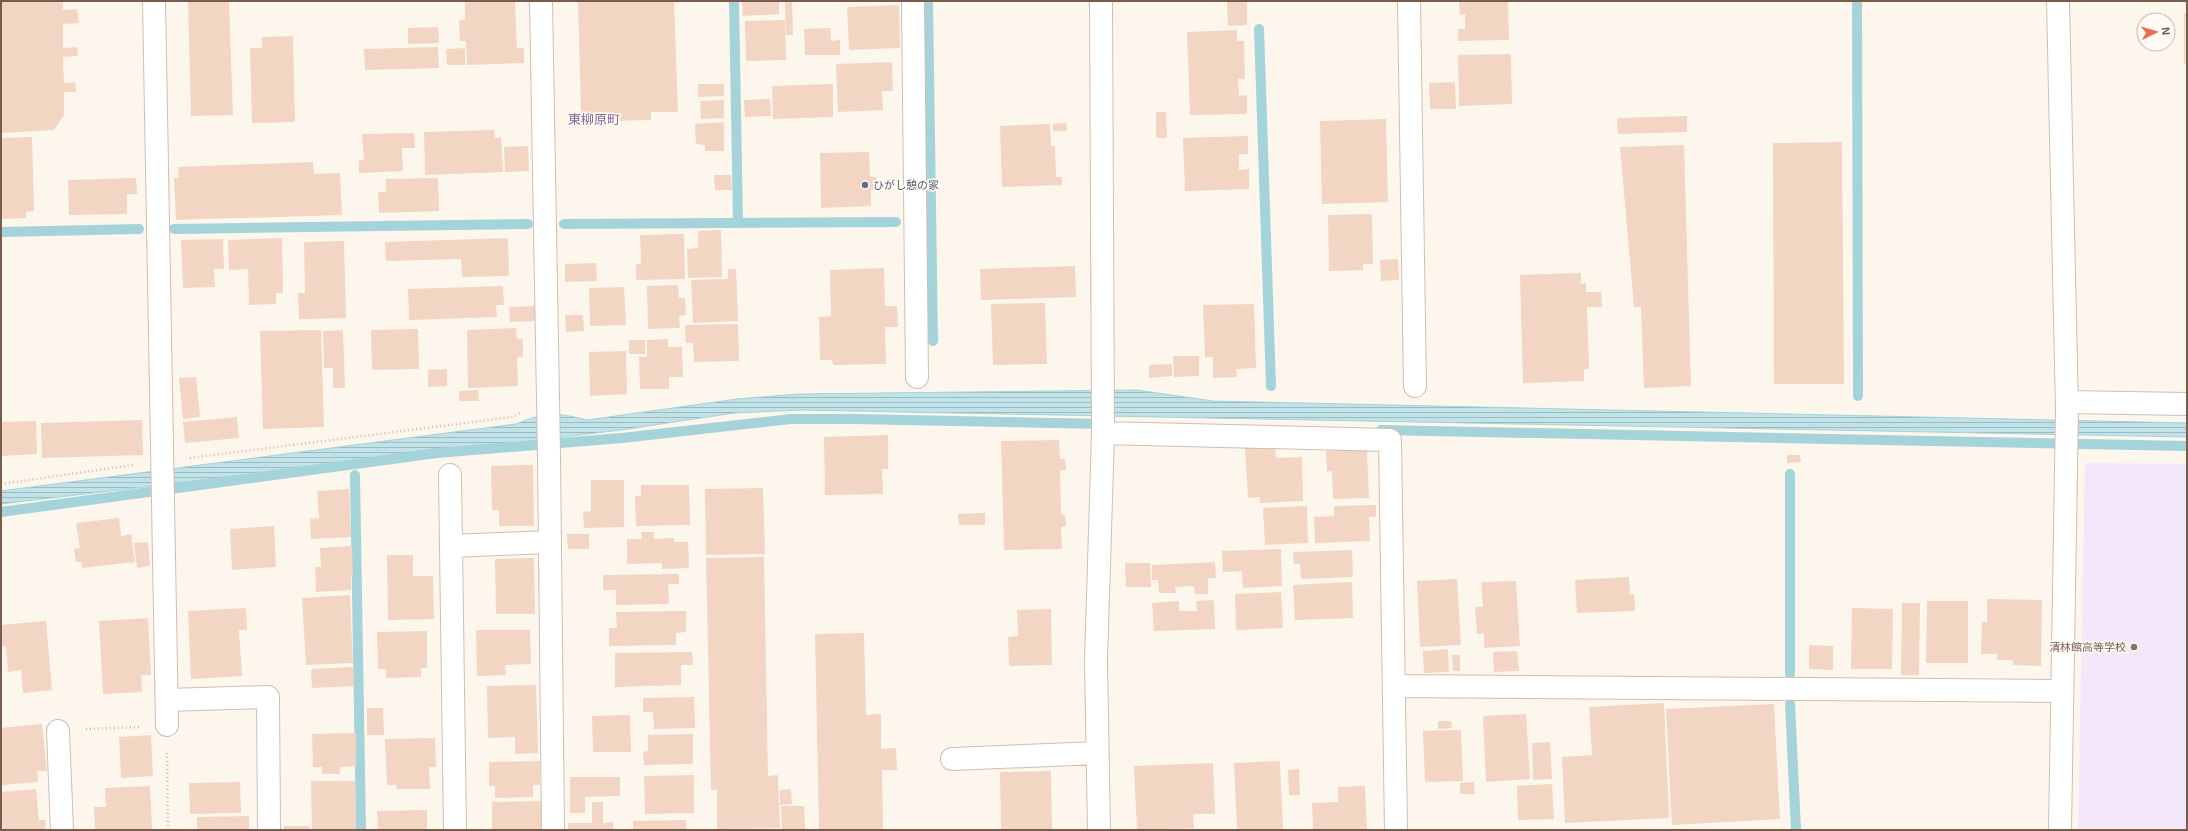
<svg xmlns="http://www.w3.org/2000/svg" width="2188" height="831" viewBox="0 0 2188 831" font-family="Arial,'Noto Sans JP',sans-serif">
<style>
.education{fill:#f3e8fa}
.water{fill:url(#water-rules);stroke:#a5d3da}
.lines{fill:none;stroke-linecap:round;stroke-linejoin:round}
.stream{stroke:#a5d3da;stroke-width:10}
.building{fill:#f3d5c3}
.minor-casing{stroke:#d1beb0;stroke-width:24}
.path{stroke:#d9b8a5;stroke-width:2.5;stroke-dasharray:1 3;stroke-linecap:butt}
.minor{stroke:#fff;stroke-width:22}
.service-dot{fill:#5c6f8a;stroke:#fffaf3;stroke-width:1.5}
.education-dot{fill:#8d6e63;stroke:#fffaf3;stroke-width:1.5}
.labels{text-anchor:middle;stroke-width:3.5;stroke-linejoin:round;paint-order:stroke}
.service-label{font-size:11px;fill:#4e5e75;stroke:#fffaf3;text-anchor:start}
.education-label{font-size:11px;fill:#785e54;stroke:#fffaf3;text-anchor:end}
.quarter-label{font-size:13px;fill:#846695;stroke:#fffaf3}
</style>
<defs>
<pattern id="water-rules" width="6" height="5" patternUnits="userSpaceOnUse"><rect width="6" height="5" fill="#bfe3e8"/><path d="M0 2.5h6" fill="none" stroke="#a0bbbe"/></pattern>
</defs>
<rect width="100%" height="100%" fill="#fdf6ec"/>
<!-- education -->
<path class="education" d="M2085 463 2187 464V830H2078Z"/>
<!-- water -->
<path class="water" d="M1137 390 1213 401 2187 423V437L800 410 734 413 621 430 1 504V491L516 424C545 412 556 412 587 420L737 399 798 394Z"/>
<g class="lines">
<!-- stream -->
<path class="stream" d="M734 1 738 223
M928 1 933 341
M1857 1 1858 396
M1259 29 1271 386
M564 224 896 222
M174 229 528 224
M1 232 139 229
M1381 430 2187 446
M355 475 361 830
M1 512 437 453 622 438 791 419H853L1105 424
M1790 674V474
M1790 704 1796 830"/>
</g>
<!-- building -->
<path class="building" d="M1 1H63V10L77 9 79 23 63 24V48L77 47 78 56 63 57 64 83 75 82 76 92H64V115L54 130 1 133Z
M188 1H229L233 115 191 116Z
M465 1H515L517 48H524V63L467 65 466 41H460L459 20H465Z
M578 1H674L678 112H651V120L611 121V114H581Z
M742 1H779V14L743 16Z
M785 1H792L793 35H786Z
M1227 1H1247V25L1228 26Z
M1459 1H1508L1509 40 1458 41V29H1465V14L1460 15Z
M899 5 900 48 849 50 847 7Z
M2184 13H2187V64H2184Z
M785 20 786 60 746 61 745 21Z
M438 27 439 43 408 44V28Z
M830 28 831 41 840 40V55H805L804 29Z
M1237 30V41H1244L1245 79H1238L1239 96 1247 95V114L1190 115 1187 32Z
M293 36 295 122 252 123 250 48H262V37Z
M438 47 439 68 365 70 364 49Z
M465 48V65H447L446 49Z
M1511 54 1512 104 1459 106 1458 55Z
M892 62 893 91H882L883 110 838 112 836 64Z
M1455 82 1456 109H1430L1429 83Z
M698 84H724V96L698 97Z
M833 84V117L773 119 772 86Z
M770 99 771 116 745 117 744 100Z
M724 100V118L701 119 700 101Z
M1156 112H1166L1167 138H1156Z
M1687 116V132L1618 134 1617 118Z
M1386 119 1388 202 1322 204 1320 121Z
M724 122V151H705V145L696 144 695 124Z
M1066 123 1067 131H1053V124Z
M1050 124 1051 146H1055L1056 177H1062V185L1002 187 1000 126Z
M494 130 495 138 501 137 503 172 425 175 424 132Z
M414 133 415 148H402L403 171 359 173V160H364L362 134Z
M1248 136V154H1239V170L1249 169V189L1185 191 1183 138Z
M32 137 34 211 26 212V218L1 219V138Z
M1842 142 1844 384H1774L1773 143Z
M1684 145 1691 386 1644 388 1641 307H1634L1620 147Z
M528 146 529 171 505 172 504 147Z
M869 152 870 177H876L877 190H871V206L821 208 820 153Z
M313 162 314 174 340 173 342 215 176 220 174 178H179L178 167Z
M714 175H731L732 190H715Z
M136 178 137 194H127V214L69 215 68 180Z
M438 178 439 211 379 213 378 192H386V179Z
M1372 214 1373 264H1363V270L1329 271 1328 215Z
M721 230 722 277 688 278 687 249 698 248V231Z
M684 234 685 279 636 280V264H641L640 235Z
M282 238 283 293H276V304L249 305 248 269 229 270 228 240Z
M508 238 509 276 462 277 461 259 386 261 385 242Z
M223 239 224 269H214L215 287 183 288 181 240Z
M344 241 346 318 299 319 298 293H305L304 242Z
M1398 259 1399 280 1381 281 1380 260Z
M596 263 597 281 565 282V264Z
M1075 266 1076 297 981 300 980 269Z
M884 268 885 306H897L898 327H885L886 364 833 365 832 360H820L819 317 831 316 830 270Z
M728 269H736L738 321 693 323 691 280 728 279Z
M1581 273V284L1586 283V292H1601L1602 307H1587L1589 369H1584V381L1523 383 1520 275Z
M678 285 679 298H685L686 315 679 316 680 328 648 329 647 286Z
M503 286 504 305H496L497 317 409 320 408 289Z
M624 287 626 325 590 326 589 288Z
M1045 303 1047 364 993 365 991 304Z
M1254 304 1256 368 1236 369 1237 377 1213 378V357H1205L1203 305Z
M535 306V321L510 322 509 307Z
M565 315H583L584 331 566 332Z
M738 324 739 361 694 362 693 343H686L685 325Z
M516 328 517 339H523V357H517L518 386 468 388 467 330Z
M418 329 419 369 372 370 371 330Z
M321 330 324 427 263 429 260 331Z
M343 330 345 388H333V368H324L323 331Z
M668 339V347H682L683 377H669V389H640L639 357H647V340Z
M629 340H645V354H629Z
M626 351 627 394 590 396 589 352Z
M1173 356H1199V376L1174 377Z
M1172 364V376L1149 378V365Z
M447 369V386L428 387V370Z
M196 377 200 417 183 419 179 378Z
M478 390 479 401H459V391Z
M237 417 239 438 185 443 183 422Z
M142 420 143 455 42 458 41 423Z
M36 421 37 454 1 456V422Z
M888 435V469H882L883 494 825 495 824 437Z
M1059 440 1060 459H1065L1066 470H1060L1061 514 1065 515 1066 526 1061 527 1062 549 1004 550 1001 441Z
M1275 447 1276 458 1302 457 1303 501 1260 503V497L1248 498 1245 448Z
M1367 449 1369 498 1333 499 1332 471 1327 472 1326 451Z
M1787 455H1800L1801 462 1787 463Z
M533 465 534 526H499V510H492L491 466Z
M591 480H624V527L584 528 583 512 591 511Z
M641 485H689L690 525 636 526 635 496H641Z
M763 488 765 554 706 555 705 489Z
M349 489 351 537 311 539 310 519 319 518 317 491Z
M1376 505V517H1369L1370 541 1315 543 1314 517 1334 516V506Z
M1307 506 1308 543 1265 545 1263 508Z
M985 513V525H959L958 514Z
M119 518 121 536 131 534 135 562 82 568 81 562H76L74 549 80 548 76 523Z
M274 526 276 567 232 570 230 529Z
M641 532H654V539L674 538V542H688L689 568 662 569V563L627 564V539H642Z
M567 534H589V549H568Z
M148 542 150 566 137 568 134 543Z
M352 546 353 575 351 574V590L316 592 315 567H321L320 548Z
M1281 549 1282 586 1243 588 1242 571 1223 572 1222 551Z
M1352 550 1353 577 1301 579 1300 564H1294L1293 552Z
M387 555H413V576H433L434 619 388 620Z
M764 557 768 776 778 775 780 828 717 829V790H711L706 558Z
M534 558 535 614H496L495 559Z
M1215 562 1216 578H1208V594H1195L1194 586 1175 587 1176 593H1159L1158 580H1152V565Z
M1125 563H1150L1151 587H1126Z
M679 574V584H668L669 604 616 605V590H603V575Z
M1629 577 1630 595 1634 594 1635 611 1577 613 1575 580Z
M1457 579 1461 645 1420 647 1417 581Z
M1516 581 1520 646 1484 648V633L1477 634 1475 607H1483L1481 582Z
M1352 582 1353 618 1295 620 1293 585Z
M1281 592 1283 628 1236 630 1235 594Z
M350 595 353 663 306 665 302 598Z
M1987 599 2042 600 2041 666 2013 665V660H1997V654H1981L1982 622H1987Z
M1214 600 1215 629 1154 631 1152 603 1179 601V611H1197L1196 601Z
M1927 601H1968V663H1926Z
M1902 603H1920L1919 675H1901Z
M246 608 247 630H239L242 676 191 679 188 611Z
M1852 608 1893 609 1892 669H1851Z
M1051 609 1052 665 1009 666 1008 637 1018 636 1017 610Z
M686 611V632L676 633V645L609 646V628H617L616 612Z
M148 618 151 675H141L142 692 103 694 99 621Z
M46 621 52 690 23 693 21 670 8 672 6 646 1 647V625Z
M476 630H530L531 664 505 665 506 675 477 676Z
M427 631V668H421V677L386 678V669H378L377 632Z
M864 633 866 715 881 714V749L896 748 897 770H882L883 830H819L815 634Z
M1809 645 1833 646V670L1809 669Z
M1448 649 1449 672 1424 673 1423 651Z
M1517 651 1519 671 1494 672 1493 652Z
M692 652 693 665H681V685L615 687V653Z
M1452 655H1460V671H1453Z
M353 667 354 686 312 688 311 669Z
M536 685 538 753 515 754V737L488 738 487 686Z
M694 697 695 728 654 729 653 712H643V698Z
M1664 703 1669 818 1565 823 1562 757 1592 755 1589 707Z
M1774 704 1780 819 1672 825 1666 709Z
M367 708H383L384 735H367Z
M1526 714 1530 779 1486 782 1483 716Z
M630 715 631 752H593L592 716Z
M1438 721H1451L1452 728 1438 729Z
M42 724 47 771H37L38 782 1 785V728Z
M1461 730 1463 781 1425 782 1423 731Z
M356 733V766L340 767V774H322V767H313L312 734Z
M693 734V764L644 765 643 752 648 751V735Z
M151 735 153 776 121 778 119 737Z
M435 738 436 767H429L430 789H397L396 785H387L385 739Z
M1550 742 1552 779 1533 780 1532 743Z
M540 761V785H533V797L495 798V786H489V762Z
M1280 761 1283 830H1237L1234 763Z
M1213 763 1215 814H1193L1194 828 1137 830 1134 766Z
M1299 769 1300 795H1289L1288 770Z
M1051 771 1052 830H1001L1000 772Z
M694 775V813L645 814 644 776Z
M570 777H620V796L585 797V813H570Z
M311 781H355L356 830H312Z
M240 782 241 813 190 814 189 783Z
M1474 782 1475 794H1460V783Z
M1552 784 1554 819 1518 820 1517 786Z
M150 786 152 830H95L94 807H106L105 788Z
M1365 786 1367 830H1313L1312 803 1338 802V787Z
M36 789 39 820H45L46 830H1V792Z
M791 789 792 804 780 805V790Z
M543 801V830H492V802Z
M592 802H603V823L613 822V830H568V823H592Z
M781 806H804L805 829H782Z
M427 810V830H378L377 811Z
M249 816V830H197V817Z
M686 820V830H633V821Z
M284 826H310V830H284Z"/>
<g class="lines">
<defs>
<path id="minor" d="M154 1 167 725
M541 1 549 456 553 830
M913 1 917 377
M1409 1 1415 386
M2058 1 2067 410 2060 830
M2067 402 2187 404
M1103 433 1390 440 1396 830
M450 475 455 830
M451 546 549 542
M1394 686 2062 691
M167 700 268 697 269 830
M58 731 62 830
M952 759 1098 753
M1099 830 1096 661 1103 433 1101 1"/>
</defs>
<!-- minor casing -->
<use href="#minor" class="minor-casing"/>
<!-- path -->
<path class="path" d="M190 458 512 417 520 413
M1 484 133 465
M86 729 139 727
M167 753 168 830"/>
<!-- minor -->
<use href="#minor" class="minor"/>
</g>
<!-- markers -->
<circle class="service-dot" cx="865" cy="185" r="4"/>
<circle class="education-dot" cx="2134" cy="647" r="4"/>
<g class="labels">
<!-- service labels -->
<g class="service-label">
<text x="873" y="189">ひがし憩の家</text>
</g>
<!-- education labels -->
<g class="education-label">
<text x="2126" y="651">清林館高等学校</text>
</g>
<!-- quarter labels -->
<g class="quarter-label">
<text x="594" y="124">東柳原町</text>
</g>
</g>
<!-- border -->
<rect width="2188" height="831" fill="none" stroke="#7a5c4d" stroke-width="4"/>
<!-- north arrow -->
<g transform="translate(2156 32) rotate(85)"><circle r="19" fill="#fffaf3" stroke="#cabbb1"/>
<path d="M0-3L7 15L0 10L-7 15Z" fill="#e76f51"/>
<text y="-6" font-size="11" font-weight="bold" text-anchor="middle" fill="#7a5c4d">N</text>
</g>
</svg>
